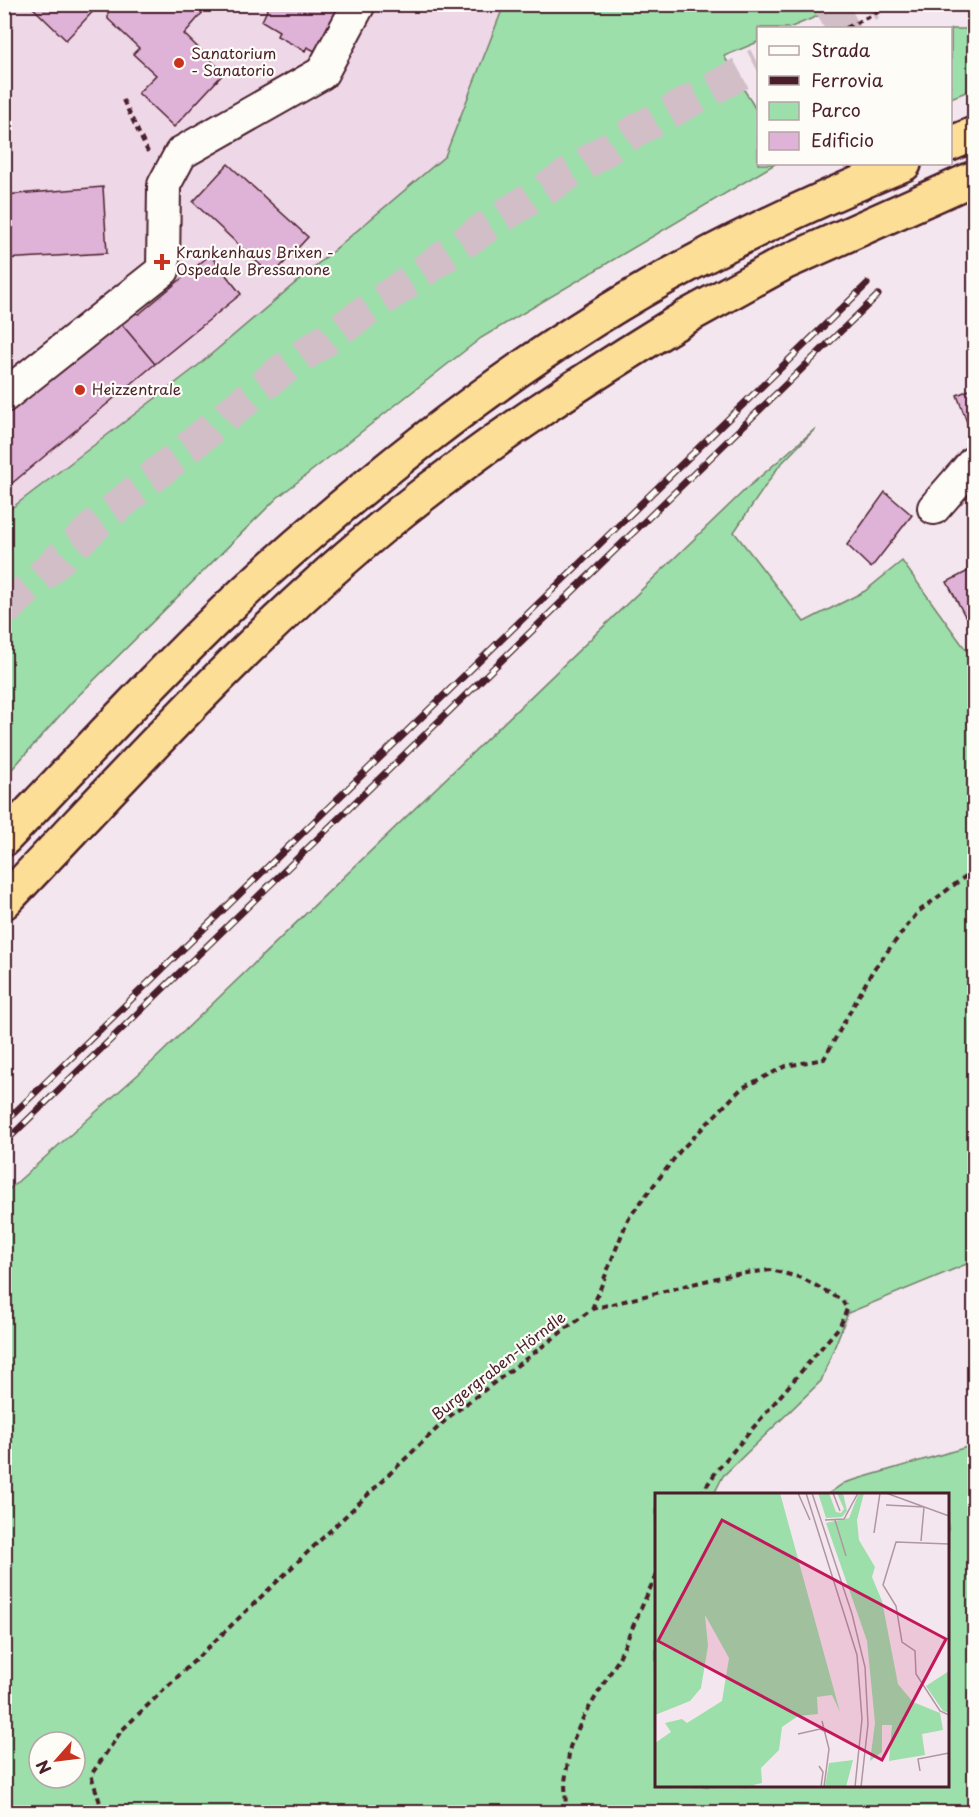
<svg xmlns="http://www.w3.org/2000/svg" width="979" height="1817" viewBox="0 0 979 1817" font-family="'Playpen Sans',sans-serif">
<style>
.built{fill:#eed7e7}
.green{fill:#9cdfaa;stroke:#737f6a;stroke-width:1.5;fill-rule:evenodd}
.building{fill:#dfb3d8;stroke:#4a1f2b;stroke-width:1.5}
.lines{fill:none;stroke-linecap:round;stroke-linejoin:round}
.major-tunnel{stroke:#d2bec7;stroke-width:33;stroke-dasharray:33 16;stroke-linecap:butt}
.minor-casing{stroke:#4a1f2b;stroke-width:36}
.highway-casing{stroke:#4a1f2b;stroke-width:38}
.path{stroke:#4a1f2b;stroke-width:4;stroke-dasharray:6 4.5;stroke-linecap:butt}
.minor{stroke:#fdfcf7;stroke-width:32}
.highway{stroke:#fcde96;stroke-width:33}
.rail-casing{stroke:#4a1f2b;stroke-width:7}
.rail{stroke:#fdfcf7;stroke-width:4.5;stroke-dasharray:14;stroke-linecap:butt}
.highway-bridge-casing{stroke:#4a1f2b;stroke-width:38;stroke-linecap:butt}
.highway-bridge{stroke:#fcde96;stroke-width:33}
.poi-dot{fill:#c8321e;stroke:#fdfcf7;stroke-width:2}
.labels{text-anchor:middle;stroke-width:4.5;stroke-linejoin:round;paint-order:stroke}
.poi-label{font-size:15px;fill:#4a1f2b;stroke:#fdfcf7;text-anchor:start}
.street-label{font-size:15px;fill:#4a1f2b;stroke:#fdfcf7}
.inset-road{fill:none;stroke:#b096a0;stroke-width:1.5}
.view{fill:#c2185b;fill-opacity:0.15;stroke:#c2185b;stroke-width:3}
.inset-edge{fill:none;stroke:#4a1f2b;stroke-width:3}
</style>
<rect width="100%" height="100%" fill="#f4e6ee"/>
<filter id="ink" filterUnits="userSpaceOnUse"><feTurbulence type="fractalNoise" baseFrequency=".0167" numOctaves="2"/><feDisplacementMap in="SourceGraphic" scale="12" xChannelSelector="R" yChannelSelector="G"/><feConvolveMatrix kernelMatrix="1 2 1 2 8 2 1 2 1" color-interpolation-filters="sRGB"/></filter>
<g filter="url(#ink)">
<!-- built -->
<path class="built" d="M5 5H504L446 156 195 368 5 513Z"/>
<!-- green -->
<path class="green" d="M504 5H845L789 28H758V42L724 56 758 113V164H775L481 338 277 498 72 702 5 777V513L195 368 445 156Z
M951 29H974V89L951 98Z
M816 428 779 466 734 532 804 622 865 591 902 561 974 661V1261L848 1313 821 1381 723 1476 714 1494H656V1786H948V1494H828L844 1483 974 1445V1812H5V1193L152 1062 746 489ZM39 1742H75V1778H39Z"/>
<!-- building -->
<path class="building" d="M29 4H210L184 34 224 73 174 127 138 93 156 75 133 54 139 48 108 19V13L99 5 66 40Z
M270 4H348L321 54 307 47 305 51 277 36 279 31 262 21Z
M228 164 308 237 272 276 193 202Z
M103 187 107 253 4 259V195Z
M210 255 241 294 155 364 119 321 130 312 139 314Z
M119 321 155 364 4 490V417Z
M974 388V435L972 436 957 395Z
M885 492 912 515 871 568 847 545Z
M974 568V611L965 616 947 582Z"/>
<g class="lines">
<!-- major-tunnel -->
<path class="major-tunnel" d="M824 28 872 4
M4 611 102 519 278 373 489 225 640 128 758 64"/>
<defs>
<path id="minor" d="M4 396 163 270 164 185 181 153 322 73 359 4
M934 508 974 462"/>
<path id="highway" d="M950 144 974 134
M4 839C90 750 173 657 264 574 391 460 541 343 692 263 761 226 832 194 904 164
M4 902C132 768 257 627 402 511 492 439 588 377 686 317"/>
</defs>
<!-- minor casing -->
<use href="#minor" class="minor-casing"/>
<!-- highway casing -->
<use href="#highway" class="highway-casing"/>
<!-- path -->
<path class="path" d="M846 28 894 4
M123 100 148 152
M592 1309 628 1219 680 1151 742 1088 786 1066 824 1059 873 970 918 912 974 870
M103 1812 91 1775 122 1730 450 1416 592 1309 729 1275 771 1270 802 1278 842 1300 847 1309 840 1326 718 1469 701 1494
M566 1812 565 1782 570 1747 583 1718 618 1660 656 1575"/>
<!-- minor -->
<use href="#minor" class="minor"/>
<!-- highway -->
<use href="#highway" class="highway"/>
<defs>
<path id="rail" d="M4 1123 867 284
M4 1143 878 295"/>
</defs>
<!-- rail casing -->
<use href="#rail" class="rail-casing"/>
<!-- rail -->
<use href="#rail" class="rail"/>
<defs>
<path id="highway-bridge" d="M686 317 784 263 974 178"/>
</defs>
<!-- highway-bridge casing -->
<use href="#highway-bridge" class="highway-bridge-casing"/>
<!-- highway-bridge -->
<use href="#highway-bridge" class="highway-bridge"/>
</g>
</g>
<!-- markers -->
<g class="poi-dot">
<circle cx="179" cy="63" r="6"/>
<path d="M159 253h6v6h6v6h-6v6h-6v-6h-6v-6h6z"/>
<circle cx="80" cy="390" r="6"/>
</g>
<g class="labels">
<!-- poi labels -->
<g class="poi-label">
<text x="191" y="59">Sanatorium<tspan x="191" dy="17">- Sanatorio</tspan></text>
<text x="176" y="258">Krankenhaus Brixen -<tspan x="176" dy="17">Ospedale Bressanone</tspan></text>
<text x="92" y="395">Heizzentrale</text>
</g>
<!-- street labels -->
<g class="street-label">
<text transform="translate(499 1366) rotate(-38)" y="5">Burgergraben-Hörndle</text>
</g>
</g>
<!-- overview -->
<g transform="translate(655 1493)">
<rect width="294" height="294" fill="#f4e6ee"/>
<path d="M0 0H125L185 219 177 202 162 204 163 221 143 223 127 234 124 257 106 275 107 290 98 292 109 294H0V250L16 239 10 230 27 226 32 230 67 208 74 165 50 122 53 153 46 195 35 208 0 222ZM163 0H174L181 19 186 20 189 16 182 0H188L192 18 187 24 171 25ZM209 0 202 27 204 47 220 74 217 84 227 108 243 191 258 209 285 220 288 237 267 241 270 262 234 268 237 232H227V259L215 268 220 230 212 148 171 30 194 25 203 2ZM294 178V220L288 218 271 193ZM198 267 191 294H170L174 270Z" fill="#9cdfaa"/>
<path class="inset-road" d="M143 0 155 27M151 0 202 162 207 226 200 294M157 0 197 121 210 174 213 231 206 294M178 0 185 18M231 0 294 23M231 12 269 14 266 48M170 27 189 26 203 0M180 27 191 63M219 40 225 0M294 51 241 49 228 92 241 113 247 149 260 158 261 181 285 218 294 222M167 228 174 256 169 294M143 241 165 236 171 239M164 273 168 279 166 294M265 278 263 266 294 260"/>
<path class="view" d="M67 27 291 146 227 267 3 148Z"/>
<rect width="294" height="294" class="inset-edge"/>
</g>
<!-- margin -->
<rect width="979" height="1817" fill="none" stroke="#fdfcf7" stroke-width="24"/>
<rect x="12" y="12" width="955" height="1793" fill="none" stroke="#4a1f2b" stroke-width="2" filter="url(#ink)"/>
<!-- legend -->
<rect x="757" y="27" width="195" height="138" fill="#fdfcf7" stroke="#b5a4a5" stroke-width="1.5"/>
<rect x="769" y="46" width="30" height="9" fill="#fdfcf7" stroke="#b5a4a5" stroke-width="1.5"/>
<text x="811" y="57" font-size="18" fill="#4a1f2b">Strada</text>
<rect x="769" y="76" width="30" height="9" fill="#4a1f2b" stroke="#b5a4a5" stroke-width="1.5"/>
<text x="811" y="87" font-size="18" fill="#4a1f2b">Ferrovia</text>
<rect x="769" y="102" width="30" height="18" fill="#9cdfaa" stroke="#b5a4a5" stroke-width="1.5"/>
<text x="811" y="117" font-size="18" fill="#4a1f2b">Parco</text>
<rect x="769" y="132" width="30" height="18" fill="#dfb3d8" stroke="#b5a4a5" stroke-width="1.5"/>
<text x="811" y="147" font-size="18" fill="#4a1f2b">Edificio</text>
<!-- north arrow -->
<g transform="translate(57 1760) rotate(242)"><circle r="28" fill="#fdfcf7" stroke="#b5a4a5" stroke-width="1.5"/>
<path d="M0-4.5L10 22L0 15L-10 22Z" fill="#c8321e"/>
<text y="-9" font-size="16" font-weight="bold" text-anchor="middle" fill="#4a1f2b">N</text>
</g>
</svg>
